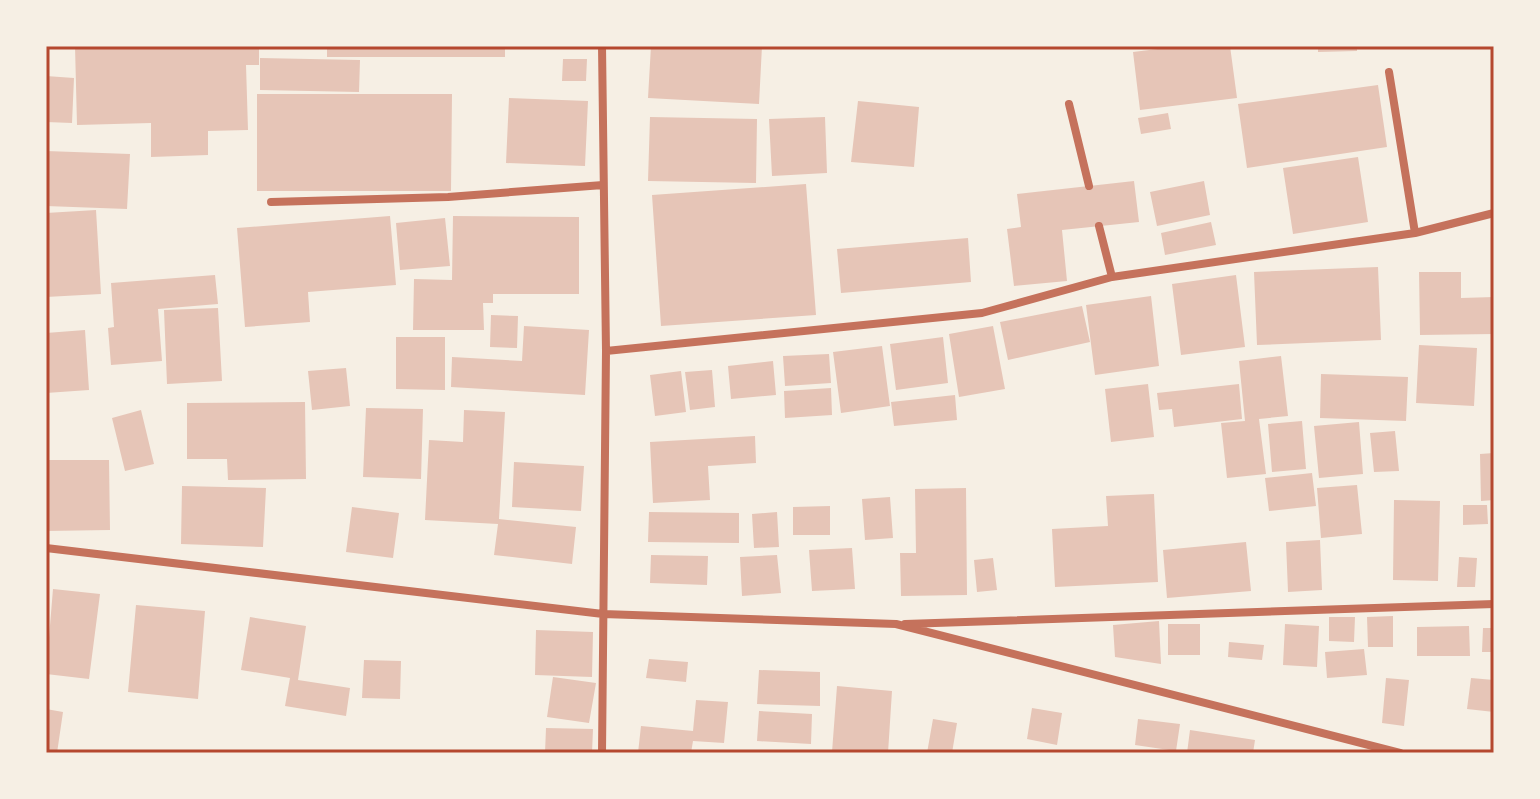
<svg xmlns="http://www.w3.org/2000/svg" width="1540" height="799" viewBox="0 0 1540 799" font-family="Manrope,sans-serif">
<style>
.building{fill:#e6c5b7}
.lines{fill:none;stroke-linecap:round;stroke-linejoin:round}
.minor{stroke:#c5725c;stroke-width:8}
.neatline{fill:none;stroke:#b5482f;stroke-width:3}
</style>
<rect width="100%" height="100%" fill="#f6efe4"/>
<!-- building -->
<path class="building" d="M75 46H259V65H246L248 130 208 131V155L151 157V123L77 125Z
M327 46H505V57H327Z
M651 46H762L759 104 648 98Z
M1182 46H1230L1237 98 1140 110 1133 52Z
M1318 46H1357V51L1318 52Z
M260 58 360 60 359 92 260 90Z
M563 59H587L586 81H562Z
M46 76 74 78 72 123 46 122Z
M1378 85 1387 147 1247 168 1238 104Z
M257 94H452L451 191H257Z
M509 98 588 101 585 166 506 163Z
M858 101 919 107 914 167 851 162Z
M1168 113 1171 129 1141 134 1138 118Z
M650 117 757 119 756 183 648 181Z
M825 117 827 173 772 176 769 119Z
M46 151 130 154 127 209 46 206Z
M1358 157 1368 222 1293 234 1283 168Z
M1134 181 1139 222 1062 230 1067 281 1014 286 1007 229 1021 227 1017 194Z
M1204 181 1210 215 1157 226 1150 192Z
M806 184 816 315 661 326 652 195Z
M96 210 101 294 46 297V213Z
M390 216 396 285 308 292 310 322 245 327 237 228Z
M453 216 579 217V294H493V303H483L484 330H413L414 279 452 280Z
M445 218 450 266 400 270 396 223Z
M1211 222 1216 245 1165 255 1161 233Z
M968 238 971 282 841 293 837 249Z
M1378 267 1381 340 1257 345 1254 272Z
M1419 272H1461V298L1494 297V334L1420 335Z
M215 275 218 304 158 309 162 361 111 365 108 328 114 327 111 283Z
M1236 275 1245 347 1181 355 1172 284Z
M1151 296 1159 366 1095 375 1086 305Z
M1082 306 1090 342 1008 360 1000 322Z
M218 308 222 381 167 384 164 310Z
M491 315 518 316 517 348 490 347Z
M524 326 589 330 585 395 451 387 452 357 522 361Z
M993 326 1005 389 959 397 949 334Z
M85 330 89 390 46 393V333Z
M396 337H445V390L396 389Z
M943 337 948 383 896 390 890 344Z
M1419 345 1477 348 1474 406 1416 403Z
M882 346 890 406 841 413 833 352Z
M829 354 831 383 785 386 783 356Z
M1281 356 1288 416 1259 419 1266 474 1227 478 1221 423 1245 421 1239 361Z
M773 361 776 395 731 399 728 366Z
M346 368 350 406 312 410 308 371Z
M712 370 715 407 690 410 685 372Z
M681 371 686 412 655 416 650 375Z
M1321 374 1408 377 1406 421 1320 418Z
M1148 384 1154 437 1111 442 1105 389Z
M1239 384 1242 419 1174 427 1172 409 1159 410 1157 393Z
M831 388 832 415 785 418 784 391Z
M955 395 957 420 894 426 891 402Z
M305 402 306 479 228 480 227 459H187V403Z
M366 408 423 409 421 479 363 477Z
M141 410 154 464 125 471 112 418Z
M464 410 505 412 499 519 576 527 572 564 494 555 498 524 425 520 429 440 463 442Z
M1302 421 1306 469 1272 472 1268 424Z
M1359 422 1363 474 1319 478 1314 426Z
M1395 431 1399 471 1374 472 1370 433Z
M755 436 756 463 708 466 710 500 653 503 650 442Z
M1494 453V500L1481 501 1480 454Z
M46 460H109L110 530 46 531Z
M514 462 584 466 581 511 512 507Z
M1312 473 1316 506 1269 511 1265 478Z
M1357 485 1362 534 1321 538 1317 488Z
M182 486 266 488 263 547 181 544Z
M966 488 967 595 901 596 900 553H916L915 489Z
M1154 494 1158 582 1055 587 1052 529 1108 526 1106 496Z
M890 497 893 538 865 540 862 499Z
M1394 500 1440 501 1438 581 1393 580Z
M1463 505H1487L1488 524 1463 525Z
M830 506V535H793V507Z
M352 507 399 513 393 558 346 552Z
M649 512 739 513V543L648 542Z
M777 512 779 547 754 548 752 514Z
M1320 540 1322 590 1288 592 1286 542Z
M1246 542 1251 591 1167 598 1163 550Z
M852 548 855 589 812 591 809 550Z
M651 555 708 556 707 585 650 583Z
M777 555 781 593 742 596 740 557Z
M1459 557 1477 558 1475 587H1457Z
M993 558 997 590 977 592 974 560Z
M53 589 100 594 89 679 46 674Z
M136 605 205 611 198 699 128 692Z
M1393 616V647H1368L1367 617Z
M250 617 306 626 298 680 350 688 346 716 285 706 290 678 241 670Z
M1329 617H1355L1354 642 1329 641Z
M1159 621 1161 664 1115 657 1113 625Z
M1168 624H1200V655H1168Z
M1285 624 1319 626 1317 667 1283 665Z
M1469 626 1470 656H1417V627Z
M1483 628H1494V652H1482Z
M536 630 593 632 592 677 535 675Z
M1229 642 1264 645 1262 660 1228 657Z
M1364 649 1367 675 1327 678 1325 652Z
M649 659 688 662 686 682 646 678Z
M364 660 401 661 400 699 362 698Z
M759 670 820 672V706L757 704Z
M553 677 596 683 589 723 547 717Z
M1386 678 1409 680 1404 726 1382 723Z
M1471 678 1494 680V712L1467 709Z
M837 686 892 691 888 753 832 752Z
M696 700 728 702 724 743 693 741 691 753H638L641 726 693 731Z
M1032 708 1062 713 1057 745 1027 739Z
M46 709 63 712 57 753H46Z
M759 711 812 714 811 744 757 741Z
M933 719 957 723 952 753H927Z
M1138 719 1180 724 1176 751 1135 745Z
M546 728 593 729 592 753H545Z
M1190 730 1255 740 1253 753H1187Z"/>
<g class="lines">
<!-- minor -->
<path class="minor" d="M1389 72 1415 233
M1069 104 1089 186
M271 202 448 197 603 185
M1099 226 1112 277
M606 351 982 313 1112 277 1415 233 1494 213
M46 548 603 614 896 624 1400 753
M905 624 1494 604
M602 753 606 351 602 46"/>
</g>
<!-- border -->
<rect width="1540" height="799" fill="none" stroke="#f6efe4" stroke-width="96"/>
<rect x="48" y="48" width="1444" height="703" class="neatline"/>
</svg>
